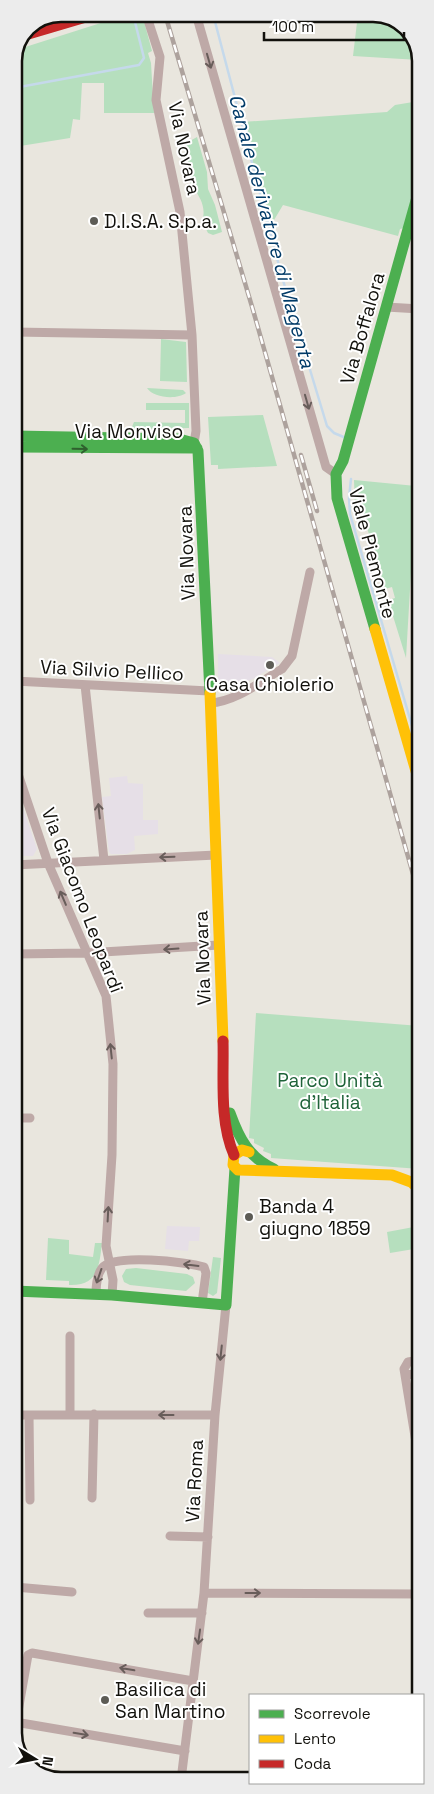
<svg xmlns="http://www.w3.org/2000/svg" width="434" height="1794" viewBox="0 0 434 1794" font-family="'Space Grotesk',sans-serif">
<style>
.commercial{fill:#e6dfe7}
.green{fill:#b6dfbe}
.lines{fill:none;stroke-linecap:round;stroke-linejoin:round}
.stream{stroke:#c5d9eb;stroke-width:2.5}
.street{stroke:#bea9a7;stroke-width:9}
.fast{stroke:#4caf50;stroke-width:11}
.slow{stroke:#ffc107;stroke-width:11}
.jam{stroke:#c62828;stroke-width:11}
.rail-casing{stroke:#ada29d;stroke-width:4.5}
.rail{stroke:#fff;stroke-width:2.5;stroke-dasharray:8;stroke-linecap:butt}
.oneway{stroke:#685d5a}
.oneway2{stroke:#2f602e}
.poi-dot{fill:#5d5c56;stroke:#fff;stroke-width:2}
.labels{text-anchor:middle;stroke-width:4;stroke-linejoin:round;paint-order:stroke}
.street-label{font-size:19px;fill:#12110c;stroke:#fff}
.poi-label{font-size:19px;fill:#12110c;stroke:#fff;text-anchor:start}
.park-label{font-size:19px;fill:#1f6339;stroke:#fff}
.water-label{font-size:20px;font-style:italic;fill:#003a67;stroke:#fff}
.rim{fill:none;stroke:#12110c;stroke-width:2.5}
</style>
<rect width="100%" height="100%" fill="#e9e6de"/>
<!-- commercial -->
<path class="commercial" d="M218 654 272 657 280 663 232 691 218 682Z
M127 776 128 783 143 784V820H158V834L134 836 135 850 127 854H111L109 852 102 797 111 796 109 778Z
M14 802H21L37 849 33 856H14Z
M167 1226 200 1227 199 1241H189L188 1251 165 1249Z"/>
<!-- green -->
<path class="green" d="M129 14H142L152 51 148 53 151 63 154 113H104V83H82L80 120 73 119 70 138 14 147V61L19 49Z
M358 14C385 14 399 17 413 42 417 48 419 52 419 60L353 56Z
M419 101V175L404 228 400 229 398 236 283 205 274 220 269 221 242 122 387 112 395 105Z
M197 137 207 172 208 189 215 205 222 232 213 235 208 233 202 221C212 192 171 182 188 142Z
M161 339 186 342 187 382 160 381Z
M147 388 183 390 186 393C177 400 153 398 147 388Z
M146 403H189V428L131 429 134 422 185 423V410H146Z
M263 415 277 466 218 469V465H211L208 417Z
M354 480 416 486 406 658 388 600 395 598 392 587 385 589 361 507H355Z
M256 1013 420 1026V1169L271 1158V1154L263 1151 264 1148 254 1143V1139L249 1138Z
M419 1226 420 1248 390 1253 387 1232Z
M48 1238 69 1240V1254L93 1257 95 1243H102C99 1267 98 1286 69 1285V1281L46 1280Z
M213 1257 221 1258 217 1293 213 1296 208 1293Z
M136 1268 187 1274 193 1277 195 1283 186 1291 130 1285 124 1282 122 1276 126 1269Z"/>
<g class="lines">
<!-- stream -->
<path class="stream" d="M213 14 282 277 327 426 334 433 346 438
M14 88 139 65 144 58 133 14
M351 479 349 498 350 514 420 753"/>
<!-- street -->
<path class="street" d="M146 14 160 57 156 100 180 212 192 335 196 431 194 443
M196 14 326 467 336 474
M386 307 420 309
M14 332 192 335
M14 681 209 691
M85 685 104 860
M210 703C235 702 260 682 282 669L292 656 310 572
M14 762 48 863 106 996 113 1064 112 1155 106 1246 113 1280 112 1295
M14 795H24
M14 865 216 855
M14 954 86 953 219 945
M14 1118H30
M96 1294C96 1285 97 1275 102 1268 113 1253 187 1262 204 1267L206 1273 202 1303
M70 1336V1414
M420 1360 408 1362 404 1369 420 1467
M407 1375 420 1373
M14 1415H215
M29 1415 30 1500
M92 1498 94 1414
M170 1536 208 1537
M15 1587 72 1592
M204 1593 420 1594
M148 1613H202
M15 1722 185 1751
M16 1723 28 1655 32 1653 193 1681
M181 1780 204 1593 215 1415 226 1305"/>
<!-- fast -->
<path class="fast" d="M14 436 179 439 194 443 198 451 210 693
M14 447 197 448
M375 629 337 498 336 474 343 461 419 190
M230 1113C239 1138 249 1158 274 1169
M14 1291 112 1295 226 1305 235 1168"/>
<!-- slow -->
<path class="slow" d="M375 629 420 785
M210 693 223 1041
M249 1152 242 1150 234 1155 233 1165 238 1170 392 1175 411 1182 420 1190"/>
<!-- jam -->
<path class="jam" d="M25 35 96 14
M223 1041C224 1077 219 1121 234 1155"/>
<defs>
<path id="rail" d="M165 14 253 310 420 899
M301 455 317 511"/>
</defs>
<!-- rail casing -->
<use href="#rail" class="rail-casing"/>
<!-- rail -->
<use href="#rail" class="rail"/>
</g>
<!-- one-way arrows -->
<defs><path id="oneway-shaft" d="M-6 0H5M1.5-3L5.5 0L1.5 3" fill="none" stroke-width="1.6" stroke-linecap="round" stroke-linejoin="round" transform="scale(1.25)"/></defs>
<g class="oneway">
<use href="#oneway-shaft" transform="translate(209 61) rotate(74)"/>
<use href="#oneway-shaft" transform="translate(307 402) rotate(74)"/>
<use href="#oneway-shaft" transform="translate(99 811) rotate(-96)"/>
<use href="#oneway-shaft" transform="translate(167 857) rotate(178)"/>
<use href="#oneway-shaft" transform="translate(63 898) rotate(-113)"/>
<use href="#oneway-shaft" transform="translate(171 949) rotate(176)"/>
<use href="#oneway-shaft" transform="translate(111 1051) rotate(-96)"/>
<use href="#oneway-shaft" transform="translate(108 1214) rotate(-87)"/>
<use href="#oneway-shaft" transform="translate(191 1265) rotate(-173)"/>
<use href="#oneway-shaft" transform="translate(99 1276) rotate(109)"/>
<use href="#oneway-shaft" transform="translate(221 1353) rotate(96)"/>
<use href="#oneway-shaft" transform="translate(166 1415) rotate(-180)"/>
<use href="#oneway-shaft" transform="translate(253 1593)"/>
<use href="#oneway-shaft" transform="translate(199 1637) rotate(98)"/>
<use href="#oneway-shaft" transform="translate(127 1669) rotate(-170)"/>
<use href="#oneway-shaft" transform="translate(81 1734) rotate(9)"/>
</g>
<use class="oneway2" href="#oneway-shaft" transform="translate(80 449) rotate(1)"/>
<!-- markers -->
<g class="poi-dot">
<circle cx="94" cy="221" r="5"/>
<circle cx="270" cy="665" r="5"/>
<circle cx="249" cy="1217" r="5"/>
<circle cx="105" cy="1700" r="5"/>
</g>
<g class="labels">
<!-- street labels -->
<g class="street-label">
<text transform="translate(185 148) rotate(78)" y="7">Via Novara</text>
<text transform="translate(362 328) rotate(-74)" y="7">Via Boffalora</text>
<text x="129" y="438">Via Monviso</text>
<text transform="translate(186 553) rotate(-92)" y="7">Via Novara</text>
<text transform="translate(373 553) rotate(75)" y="7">Viale Piemonte</text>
<text transform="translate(112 670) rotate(3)" y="7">Via Silvio Pellico</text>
<text transform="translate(83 900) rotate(69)" y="7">Via Giacomo Leopardi</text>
<text transform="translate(202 958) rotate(-92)" y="7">Via Novara</text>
<text transform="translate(194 1481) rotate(-87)" y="7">Via Roma</text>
</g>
<!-- poi labels -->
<g class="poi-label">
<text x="104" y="228">D.I.S.A. S.p.a.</text>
<text x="270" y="691" text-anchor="middle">Casa Chiolerio</text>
<text x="259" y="1213">Banda 4<tspan x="259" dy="22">giugno 1859</tspan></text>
<text x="115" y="1696">Basilica di<tspan x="115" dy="22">San Martino</tspan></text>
</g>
<!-- park labels -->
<g class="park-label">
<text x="330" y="1087">Parco Unità<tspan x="330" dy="22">d'Italia</tspan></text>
</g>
<!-- water labels -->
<g class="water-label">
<text transform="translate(272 231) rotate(75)" y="7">Canale derivatore di Magenta</text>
</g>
</g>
<!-- crop -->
<path d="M0 0H434V1794H0ZM61 22H373A39 39 0 0 1 412 61V1733A39 39 0 0 1 373 1772H61A39 39 0 0 1 22 1733V61A39 39 0 0 1 61 22Z" fill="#ececec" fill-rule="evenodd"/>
<path class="rim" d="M61 22H373A39 39 0 0 1 412 61V1733A39 39 0 0 1 373 1772H61A39 39 0 0 1 22 1733V61A39 39 0 0 1 61 22Z"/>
<!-- legend -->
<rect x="249" y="1694" width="175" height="90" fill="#ffffff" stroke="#a0a09e"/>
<rect x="259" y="1710" width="25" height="8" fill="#4caf50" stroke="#a0a09e"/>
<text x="294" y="1719" font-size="15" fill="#12110c">Scorrevole</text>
<rect x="259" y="1735" width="25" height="8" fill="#ffc107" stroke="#a0a09e"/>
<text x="294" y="1744" font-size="15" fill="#12110c">Lento</text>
<rect x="259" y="1760" width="25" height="8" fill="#c62828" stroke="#a0a09e"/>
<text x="294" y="1769" font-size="15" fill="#12110c">Coda</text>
<!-- north arrow -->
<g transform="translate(35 1759) rotate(100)" stroke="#ffffff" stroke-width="4" paint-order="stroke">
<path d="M0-4L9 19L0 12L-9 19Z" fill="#12110c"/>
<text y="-8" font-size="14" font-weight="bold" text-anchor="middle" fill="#12110c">N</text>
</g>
<!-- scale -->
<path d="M264 32v8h140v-8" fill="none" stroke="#12110c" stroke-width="2.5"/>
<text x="272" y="32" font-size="15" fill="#12110c" stroke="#ffffff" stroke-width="4" paint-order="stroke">100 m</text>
</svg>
